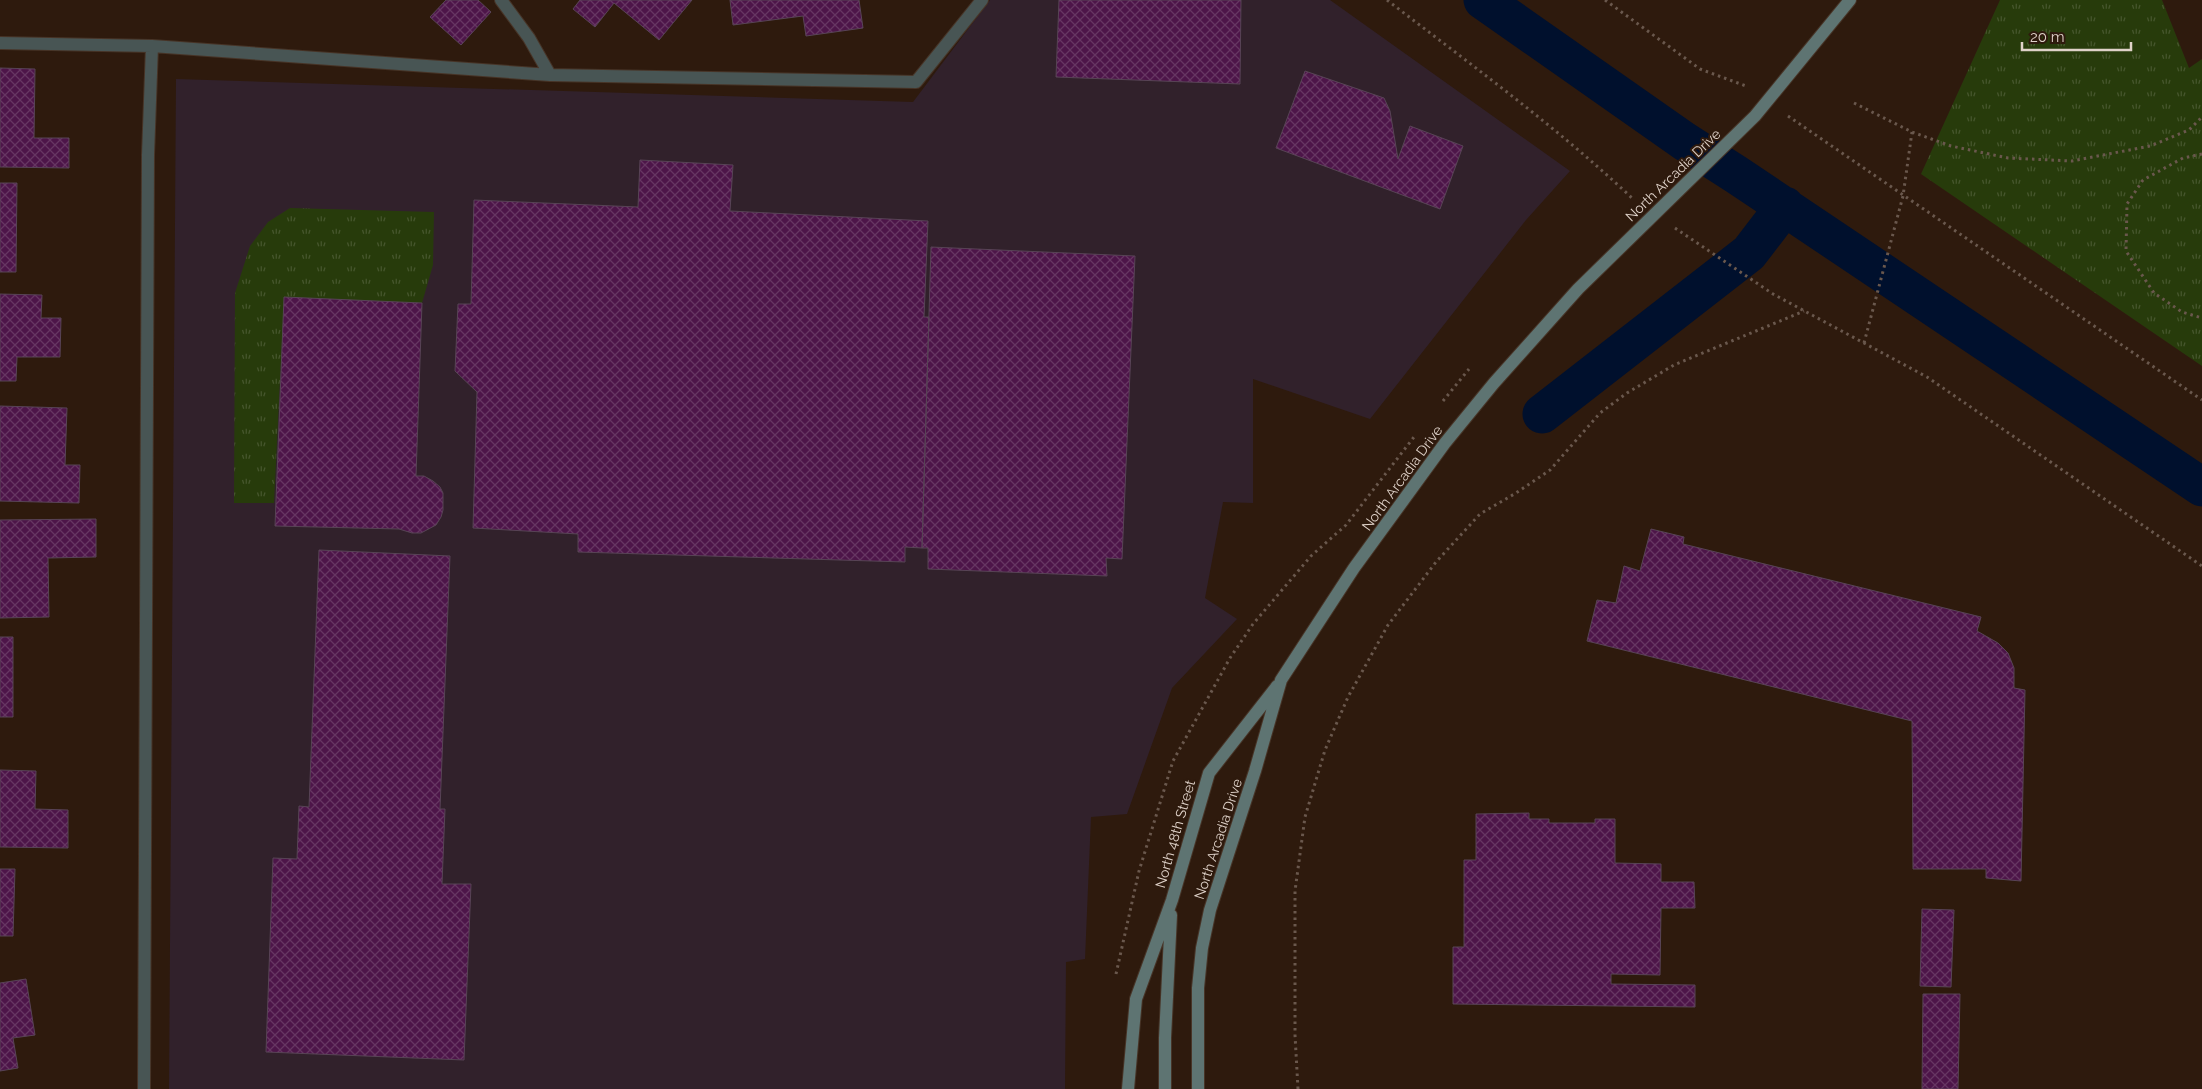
<svg xmlns="http://www.w3.org/2000/svg" width="2202" height="1089" viewBox="0 0 2202 1089" font-family="Raleway,sans-serif">
<style>
.commercial{fill:#31212b}
.park{fill:url(#park-tufts)}
.lines{fill:none;stroke-linecap:round;stroke-linejoin:round}
.canal{stroke:#00102d;stroke-width:39}
.building{fill:url(#building-cross-hatch);stroke:#584456}
.lane-casing{stroke:#473427;stroke-width:14}
.secondary-casing{stroke:#473427;stroke-width:14}
.path{stroke:#6a584d;stroke-width:3;stroke-dasharray:2.5 4;stroke-linecap:butt}
.lane{stroke:#485554;stroke-width:12}
.secondary{stroke:#5e7472;stroke-width:12}
.labels{text-anchor:middle;stroke-width:4;stroke-linejoin:round;paint-order:stroke}
.street-label{font-size:14px;fill:#dfd2c9;stroke:#2e1a0d}
</style>
<defs>
<pattern id="park-tufts" width="24" height="20" patternUnits="userSpaceOnUse" patternTransform="scale(1.25)"><rect width="24" height="20" fill="#273b0b"/><path d="M3 7l-1-3M5 7V3M7 7l1-3M15 17l-1-3M17 17v-4M19 17l1-3" fill="none" stroke="#46562d"/></pattern>
<pattern id="building-cross-hatch" width="8" height="8" patternUnits="userSpaceOnUse" patternTransform="scale(1.25)"><rect width="8" height="8" fill="#4d1549"/><path d="M0 0l8 8M0 8l8-8" fill="none" stroke="#663662"/></pattern>
</defs>
<rect width="100%" height="100%" fill="#2e1a0d"/>
<!-- commercial -->
<path class="commercial" d="M990 0H1330L1570 171 1526 220 1370 419 1253 379V503L1223 502 1205 598 1237 619 1172 688 1127 814 1091 817 1085 959 1066 962 1065 1089H169L176 79 913 102Z"/>
<!-- park -->
<path class="park" d="M2000 0H2162L2189 68 2202 59V366L1921 174Z
M290 208 434 212 433 265 422 303 284 298 274 503H234L235 293 250 246 268 222Z"/>
<g class="lines">
<!-- canal -->
<path class="canal" d="M1483 0 1684 141 1737 175 2202 487
M1542 414 1749 253 1785 206"/>
</g>
<!-- building -->
<path class="building" d="M446 0H478L491 12 461 45 430 17Z
M580 0H692L659 40 614 3 595 27 573 9Z
M730 0H859L863 28 806 36 803 16 733 25Z
M1059 0H1241L1240 84 1056 77Z
M0 68 35 69 34 138H69V168L0 167Z
M1305 71 1384 98 1390 111 1398 159 1410 126 1463 146 1440 209 1276 148Z
M640 160 733 165 730 211 928 221 924 317H929L922 548 905 547V562L578 552V534L473 528 477 392 455 371 458 304H471L474 200 638 207Z
M0 183H17L16 272H0Z
M931 247 1135 256 1122 559 1106 558 1107 576 928 569V548H922Z
M0 294 42 295 41 318H61L60 357H17L16 381H0Z
M284 297 422 303 416 476H424L433 481 440 487 443 493V510L441 517 436 525 421 533H412L399 529 275 526Z
M0 406 67 408 65 465H80L79 503 0 501Z
M96 519V557L48 558 49 617 0 618V520Z
M1651 529 1684 537 1683 544 1981 617 1977 631 1998 643 2008 653 2014 668V688L2025 690 2021 881 1986 878V869H1913L1912 721 1587 641 1597 600 1616 603 1624 566 1640 571Z
M319 550 450 556 440 809H445L442 884H471L464 1060 266 1052 273 858 297 859 299 806 309 807Z
M0 637H13V717H0Z
M0 770 36 771 35 809 68 810V848L0 847Z
M1529 813V819H1549V823H1595V819H1615V863L1661 864V882H1694L1695 908H1661L1660 975 1611 974V984L1695 985V1007L1453 1004V947H1464V860H1476V814Z
M0 869H15L13 936H0Z
M1922 909 1954 910 1951 987 1920 986Z
M26 979 35 1035 13 1038 18 1068 0 1071V983Z
M1923 994H1960L1958 1089H1922Z"/>
<g class="lines">
<defs>
<path id="lane" d="M501 0 529 38 550 75
M0 43 152 46 550 75 916 82 982 0
M144 1089 148 155 152 46"/>
<path id="secondary" d="M1128 1089 1136 999 1172 900 1209 773 1277 686
M1165 1089V1038L1171 915
M1198 1089V988L1202 948 1210 910 1255 771 1281 680 1354 568 1445 443 1494 383 1578 289 1755 116 1850 0"/>
</defs>
<!-- lane casing -->
<use href="#lane" class="lane-casing"/>
<!-- secondary casing -->
<use href="#secondary" class="secondary-casing"/>
<!-- path -->
<path class="path" d="M1387 0C1470 64 1557 127 1633 199
M1605 0 1700 69 1746 86
M1854 103 1912 132 1951 146 2008 158 2072 161 2150 146 2189 130 2202 117
M1788 116 2202 400
M2202 154 2183 158 2143 180 2127 204 2126 251 2154 293 2182 312 2202 318
M1675 228 1773 294 1927 377 2202 566
M1864 343 1903 196 1912 132
M1443 401 1469 369
M1116 974 1139 871 1173 761 1230 658 1253 624 1311 556 1346 525 1414 437
M1298 1089 1295 1035V891L1305 817 1325 750 1348 697 1388 625 1436 562 1480 514 1516 493 1550 470 1600 413 1627 393 1674 365 1804 311"/>
<!-- lane -->
<use href="#lane" class="lane"/>
<!-- secondary -->
<use href="#secondary" class="secondary"/>
</g>
<g class="labels">
<!-- street labels -->
<g class="street-label">
<text transform="translate(1673 175) rotate(-44)" y="5">North Arcadia Drive</text>
<text transform="translate(1402 478) rotate(-54)" y="5">North Arcadia Drive</text>
<text transform="translate(1175 834) rotate(-74)" y="5">North 48th Street</text>
<text transform="translate(1218 839) rotate(-72)" y="5">North Arcadia Drive</text>
</g>
</g>
<!-- scale -->
<path d="M2022 42v8h109v-8" fill="none" stroke="#dfd2c9" stroke-width="2.5"/>
<text x="2030" y="42" font-size="15" fill="#dfd2c9" stroke="#2e1a0d" stroke-width="4" paint-order="stroke">20 m</text>
</svg>
